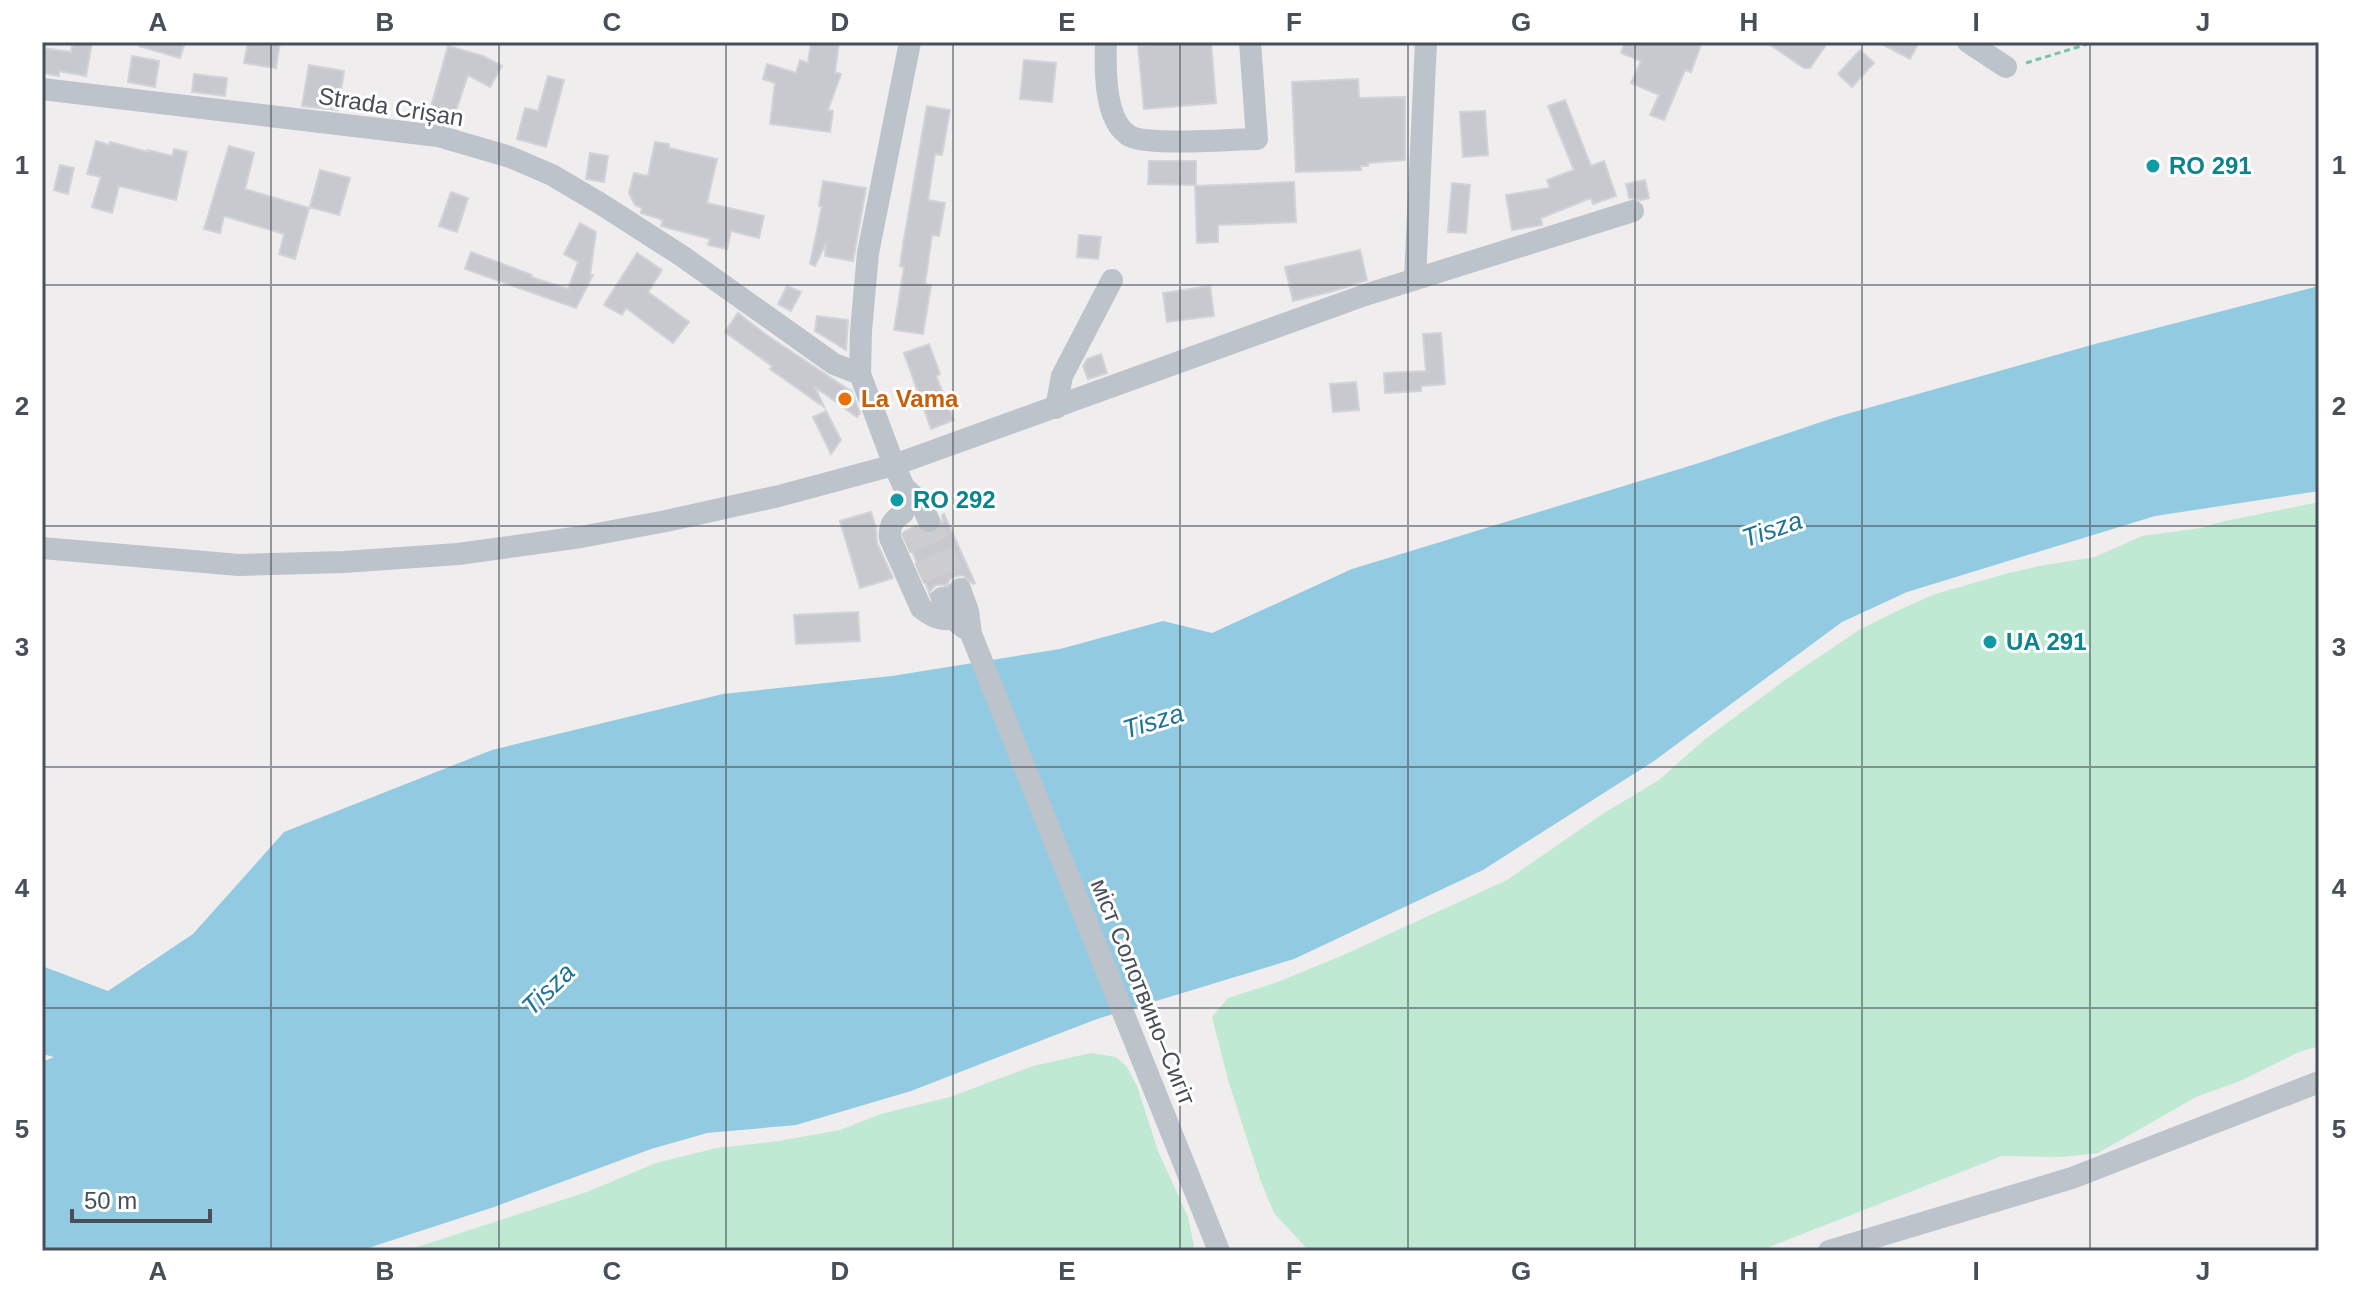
<svg xmlns="http://www.w3.org/2000/svg" width="2361" height="1293" viewBox="0 0 2361 1293" font-family="Helvetica,sans-serif">
<style>
.green{fill:#bfe9d3}
.water{fill:#92cae1}
.building{fill:#c7c9cf;stroke:#d1d3d8;stroke-width:2}
.lines{fill:none;stroke-linecap:round;stroke-linejoin:round}
.minor-tunnel{stroke:#cdcdcf;stroke-width:22;stroke-dasharray:22 11;stroke-linecap:butt}
.path{stroke:#7cc2a5;stroke-width:3;stroke-dasharray:6 4;stroke-linecap:butt}
.minor{stroke:#bdc3ca;stroke-width:22}
.grid{fill:none;stroke:#474f58;stroke-width:2;stroke-opacity:0.55}
.culture-dot{fill:#0f9aa8;stroke:#fff;stroke-width:3}
.food-dot{fill:#e8710a;stroke:#fff;stroke-width:3}
.labels{text-anchor:middle;stroke-width:6;stroke-linejoin:round;paint-order:stroke}
.street-label{font-size:24px;fill:#474f58;stroke:#fff}
.culture-label{font-size:24px;font-weight:bold;fill:#0d838f;stroke:#fff;text-anchor:start}
.food-label{font-size:24px;font-weight:bold;fill:#c56008;stroke:#fff;text-anchor:start}
.water-label{font-size:26px;font-style:italic;fill:#1c7296;stroke:#fff}
.neatline{fill:none;stroke:#474f58;stroke-width:3}
.grid-label{font-size:26px;text-anchor:middle;font-weight:bold;fill:#474f58}
</style>
<rect width="100%" height="100%" fill="#efeded"/>
<!-- green -->
<path class="green" d="M2319 502V1046L2299 1052 2240 1081 2196 1097 2098 1153 2062 1157 2002 1156 1759 1251H1309L1274 1213 1260 1179 1229 1083 1212 1017 1228 998 1275 983 1339 957 1507 880 1601 815 1659 780 1704 740 1785 680 1859 630 1897 611 1935 594 2005 574 2039 566 2095 557 2142 536 2201 528 2221 522Z
M1091 1053 1116 1057 1127 1067 1137 1086 1158 1151 1188 1217 1194 1246 1186 1251H405L587 1192 656 1163 717 1148 779 1141 840 1130 881 1114 950 1097 1033 1066Z"/>
<!-- water -->
<path class="water" d="M2319 286V491L2155 516 1907 592 1842 622 1654 761 1483 870 1294 959 1097 1019 911 1091 796 1125 707 1133 651 1149 494 1207 359 1251H42V1062L54 1057 42 1054V966L108 991 193 934 284 832 492 750 723 694 892 676 1060 649 1163 621 1212 633 1352 569 1699 463 1836 417 2095 344Z"/>
<!-- building -->
<path class="building" d="M73 42H92L86 76 59 71V76L42 73V48L71 52Z
M140 42H185L180 58 139 46Z
M248 42H280L276 68 244 63Z
M811 42H839L835 72 841 74 828 110 833 111 830 132 770 124 775 83 763 79 767 64 796 73 800 60 808 63Z
M1154 42H1211L1216 103 1144 109 1138 46 1155 44Z
M1625 42H1702L1691 72 1685 70 1664 120 1650 115 1659 95 1631 83 1641 61 1621 53Z
M1766 42H1828L1810 68H1804Z
M1878 42H1919L1910 59Z
M448 46 483 56 502 66 490 87 468 75 451 125 427 121Z
M1860 50 1874 63 1852 87 1838 74Z
M132 56 159 61 155 87 128 82Z
M1024 60 1056 63 1052 102 1020 99Z
M309 65 344 71 338 110 302 106Z
M194 74 227 78 225 96 192 92Z
M548 76 564 80 546 147 517 139 525 108 538 111Z
M1358 79 1359 98 1405 97V160L1368 163V166H1361V170L1296 172 1292 82Z
M1565 100 1591 166 1604 161 1616 196 1593 204 1591 198 1541 218 1542 225 1512 230 1506 195 1550 188 1547 180 1574 170 1548 106Z
M927 106 950 110 942 155 935 154 928 200 945 203 939 236 932 235 925 284 931 285 923 334 894 330 904 267 900 266 903 245Z
M1485 111 1488 155 1463 157 1460 112Z
M96 141 109 145 110 142 148 152V150L172 156 174 149 187 152 176 200 119 186 112 213 92 207 101 177 87 174Z
M655 142 669 144V148L717 159 707 203 764 216 759 238 731 231 727 249 708 245 710 239 661 226 663 220 641 213 642 208 635 205 629 193 634 173 648 176Z
M229 146 254 153 245 189 309 208 295 259 279 254 284 234 224 216 220 233 204 229Z
M590 153 608 156 604 182 586 179Z
M1149 161H1196V185L1148 184Z
M60 165 74 168 68 194 54 190Z
M320 170 350 178 339 215 310 207Z
M1645 180 1649 198 1641 200 1629 198 1626 184Z
M823 181 866 188 853 261 825 256 826 243 815 266 810 264 822 206H819Z
M1294 182 1296 222 1218 225V242L1197 243 1195 186Z
M1452 183 1470 185 1466 233 1448 232Z
M451 192 468 198 457 232 439 226Z
M580 223 596 232 590 275H593L576 308 465 269 471 252 532 275 531 277 568 289 578 262 564 254Z
M1079 235 1101 237 1098 259 1077 257Z
M1360 250 1367 280 1334 291 1293 301 1285 267Z
M637 253 662 270 648 292 689 322 673 343 626 308 622 315 604 305Z
M787 286 801 292 791 311 778 304Z
M1210 286 1214 316 1167 322 1163 293Z
M738 313 768 336 852 392 860 413 857 417 815 387 824 407 770 369 772 366 725 332Z
M817 316 848 320 846 350 815 331Z
M1441 333 1445 384 1421 386V391L1385 393 1384 373 1426 371 1423 334Z
M929 344 940 374 936 376 954 420 931 429 904 353Z
M1101 354 1107 373 1088 379 1083 366 1087 359Z
M1356 382 1359 410 1333 412 1330 384Z
M826 411 841 440 831 454 813 417Z
M871 512 876 528 877 543 893 578 860 588 840 521Z
M944 514 975 583 973 584 963 575 956 576 950 579 947 585H936L929 592 904 532 916 526 921 533 934 534 941 529 943 522 942 515Z
M858 612 860 641 796 644 794 615Z"/>
<g class="lines">
<!-- minor-tunnel -->
<path class="minor-tunnel" d="M929 521 960 589
M911 529 942 598"/>
<!-- path -->
<path class="path" d="M2026 63 2094 42"/>
<!-- minor -->
<path class="minor" d="M910 42 868 253 861 331 860 374 894 465 904 487 921 503 929 521
M1106 42C1105 68 1104 119 1128 135 1145 147 1231 139 1257 139L1250 42
M1968 42 2006 67
M42 89 438 136 510 157 552 175 601 204 682 256 834 364 860 374
M1415 279 1426 42
M1056 408 1062 376 1112 280
M903 513C893 520 889 525 890 538L921 608C932 617 940 620 953 619
M42 548 239 565 344 562 458 554 581 537 666 521 779 496 894 465 1365 295 1633 211
M960 589 968 611 971 634 1219 1251
M942 598 953 619 964 628
M1829 1251 2072 1178 2319 1082"/>
</g>
<!-- grid -->
<path class="grid" d="M271 42V1251M499 42V1251M726 42V1251M953 42V1251M1180 42V1251M1408 42V1251M1635 42V1251M1862 42V1251M2090 42V1251M42 285H2319M42 526H2319M42 767H2319M42 1008H2319"/>
<!-- markers -->
<g class="culture-dot">
<circle cx="2153" cy="166" r="8"/>
<circle cx="897" cy="500" r="8"/>
<circle cx="1990" cy="642" r="8"/>
</g>
<circle class="food-dot" cx="845" cy="399" r="8"/>
<g class="labels">
<!-- street labels -->
<g class="street-label">
<text transform="translate(391 107) rotate(9)" y="8">Strada Crișan</text>
<text transform="translate(1143 992) rotate(68)" y="8">міст Солотвино–Сигіт</text>
</g>
<!-- culture labels -->
<g class="culture-label">
<text x="2169" y="174">RO 291</text>
<text x="913" y="508">RO 292</text>
<text x="2006" y="650">UA 291</text>
</g>
<!-- food labels -->
<g class="food-label">
<text x="861" y="407">La Vama</text>
</g>
<!-- water labels -->
<g class="water-label">
<text transform="translate(1772 529) rotate(-19)" y="9">Tisza</text>
<text transform="translate(1153 721) rotate(-17)" y="9">Tisza</text>
<text transform="translate(548 989) rotate(-44)" y="9">Tisza</text>
</g>
</g>
<!-- border -->
<rect width="2361" height="1293" fill="none" stroke="#ffffff" stroke-width="88"/>
<!-- scale -->
<path d="M72 1209v12h138v-12" fill="none" stroke="#474f58" stroke-width="4"/>
<text x="84" y="1209" font-size="24" fill="#474f58" stroke="#ffffff" stroke-width="6" paint-order="stroke">50 m</text>
<rect x="44" y="44" width="2273" height="1205" class="neatline"/>
<g class="grid-label">
<text x="158" y="31">A</text>
<text x="385" y="31">B</text>
<text x="612" y="31">C</text>
<text x="840" y="31">D</text>
<text x="1067" y="31">E</text>
<text x="1294" y="31">F</text>
<text x="1521" y="31">G</text>
<text x="1749" y="31">H</text>
<text x="1976" y="31">I</text>
<text x="2203" y="31">J</text>
<text x="22" y="174">1</text>
<text x="2339" y="174">1</text>
<text x="22" y="415">2</text>
<text x="2339" y="415">2</text>
<text x="22" y="656">3</text>
<text x="2339" y="656">3</text>
<text x="22" y="897">4</text>
<text x="2339" y="897">4</text>
<text x="22" y="1138">5</text>
<text x="2339" y="1138">5</text>
<text x="158" y="1280">A</text>
<text x="385" y="1280">B</text>
<text x="612" y="1280">C</text>
<text x="840" y="1280">D</text>
<text x="1067" y="1280">E</text>
<text x="1294" y="1280">F</text>
<text x="1521" y="1280">G</text>
<text x="1749" y="1280">H</text>
<text x="1976" y="1280">I</text>
<text x="2203" y="1280">J</text>
</g>
</svg>
